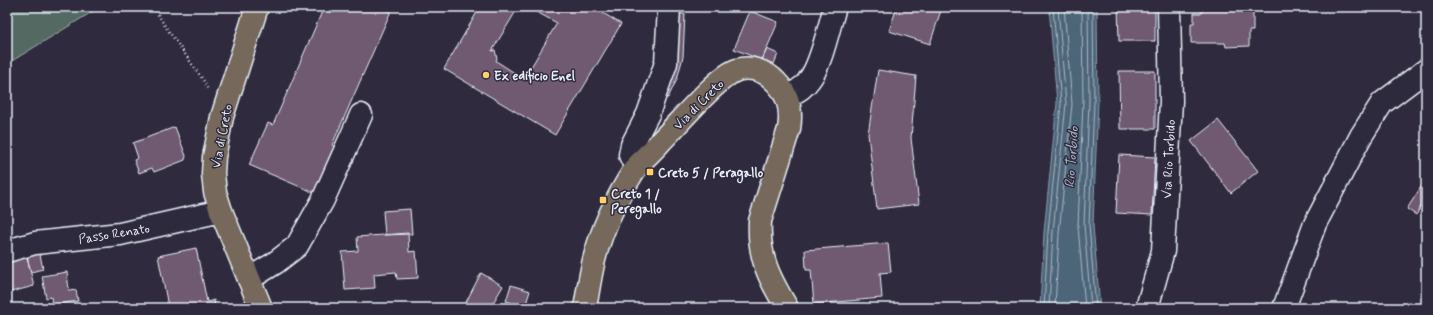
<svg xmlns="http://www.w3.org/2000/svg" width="1433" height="315" viewBox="0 0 1433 315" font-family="Mynerve,sans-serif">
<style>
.green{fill:#546964;stroke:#9eadae}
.water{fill:#4e6579;stroke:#8c9dac}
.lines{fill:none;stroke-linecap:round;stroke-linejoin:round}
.shore{stroke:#aab9c5;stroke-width:1}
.building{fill:#6f5a71;stroke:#e8f1f8;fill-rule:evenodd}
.minor-casing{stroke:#e8f1f8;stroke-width:25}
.major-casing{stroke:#e8f1f8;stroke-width:25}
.path{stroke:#e8f1f8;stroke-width:2.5;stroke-dasharray:1 3;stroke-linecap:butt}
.minor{stroke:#2f2a3d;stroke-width:22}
.major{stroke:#76695c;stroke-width:22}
.poi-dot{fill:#ffd166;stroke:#2f2a3d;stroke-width:1.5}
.labels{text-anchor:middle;stroke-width:3;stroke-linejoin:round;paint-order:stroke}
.poi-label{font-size:13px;font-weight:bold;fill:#e8f1f8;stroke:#2f2a3d;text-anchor:start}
.street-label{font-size:13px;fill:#e8f1f8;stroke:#2f2a3d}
.water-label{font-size:14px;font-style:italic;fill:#aab9c5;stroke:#2f2a3d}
</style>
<rect width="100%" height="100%" fill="#2f2a3d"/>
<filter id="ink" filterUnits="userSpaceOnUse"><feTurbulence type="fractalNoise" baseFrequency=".025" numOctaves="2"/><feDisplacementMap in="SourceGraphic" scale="8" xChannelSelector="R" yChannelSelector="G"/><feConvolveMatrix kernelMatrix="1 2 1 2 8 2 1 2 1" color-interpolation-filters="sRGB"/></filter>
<g filter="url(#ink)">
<!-- green -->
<path class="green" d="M7 7H100L7 64Z"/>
<!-- water -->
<path class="water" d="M1049 7H1097L1098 102 1093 225 1100 308H1040L1044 232 1057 103Z"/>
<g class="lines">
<!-- shore -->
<path class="shore" d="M1082 7 1083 102 1078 226 1085 308
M1088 7 1089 102 1084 225 1091 308
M1093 7 1094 102 1089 225 1096 308
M1044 308 1048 232 1061 104 1053 7
M1049 308 1053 232 1066 104 1058 7
M1055 308 1059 233 1072 104 1064 7"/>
</g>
<!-- building -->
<path class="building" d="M324 7H381L391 11 332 145 337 148 317 194 249 165 268 123 273 125Z
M480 7H593L621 24 555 135 444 69ZM529 8 557 23 524 79 496 61 497 59 495 50 492 51 516 11 519 12 528 9Z
M897 7H942L930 44 889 31Z
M1118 7H1155V41H1119Z
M1202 7H1249V12H1253V31H1249V46L1226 47 1225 43H1191V23H1194V13H1202Z
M750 11 778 22 762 60 734 49Z
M672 13 685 14 683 57 677 79 668 98 658 96Z
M767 49 778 54 774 64 762 60Z
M878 70 916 76 911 138 919 204 877 209 868 134Z
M1119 71H1155V129H1120Z
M1218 120 1258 171 1231 193 1191 141Z
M175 127 186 156 185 160 154 172 152 168 139 173 134 160 138 158 133 143Z
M1119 155 1155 157 1152 215 1116 213Z
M1426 179V205L1423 203 1416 215 1407 209Z
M410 209 412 234 385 235 383 211Z
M408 233 409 252 416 251 418 278 397 279 396 272 374 274 375 288 345 290 342 252 358 251 357 237Z
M888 243 891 272 880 273 882 298 814 304 811 270H806L805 250Z
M196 248 207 302 214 300 215 308H175L174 305 168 306 158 256Z
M25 249 34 286 7 293V253Z
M39 250 43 269 31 272 26 253Z
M67 272 69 291 76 290 78 301 52 305 51 297 46 298 42 276Z
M481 273 503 286 490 308H463Z
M511 285 530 291 525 307 506 301Z"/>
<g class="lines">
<defs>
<path id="minor" d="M787 97C795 92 804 88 809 80 821 66 829 26 835 7
M636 168 630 155 632 145 648 114 666 63 669 7
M7 251 35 243 120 234 221 211
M249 279 275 263 297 246 323 200 361 115
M1147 308 1163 251 1171 101 1169 7
M1284 308 1315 224 1361 136 1382 103 1426 70"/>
<path id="major" d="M257 7 222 117 214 157 213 174 215 192 221 211 261 308
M585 308C588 292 590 276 594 260 602 228 617 197 635 169 642 159 654 150 662 140 678 124 718 76 737 70 751 66 766 71 776 82 789 95 792 111 789 129L760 221C758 257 769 278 787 308"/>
</defs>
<!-- minor casing -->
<use href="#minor" class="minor-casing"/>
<!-- major casing -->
<use href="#major" class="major-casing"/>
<!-- path -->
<path class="path" d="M155 7 157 13 165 26 204 81 208 90
M955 9 956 7"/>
<!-- minor -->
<use href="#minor" class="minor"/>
<!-- major -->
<use href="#major" class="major"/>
</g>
</g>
<!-- markers -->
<g class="poi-dot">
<circle cx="486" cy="75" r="4"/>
<rect x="646" y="168" width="8" height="8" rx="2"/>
<rect x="599" y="196" width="8" height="8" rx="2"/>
</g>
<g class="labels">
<!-- poi labels -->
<g class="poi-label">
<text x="494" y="80">Ex edificio Enel</text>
<text x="658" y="177">Creto 5 / Peragallo</text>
<text x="611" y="198">Creto 1 /<tspan x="611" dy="15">Peregallo</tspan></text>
</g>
<!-- street labels -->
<g class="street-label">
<text transform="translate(698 104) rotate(-45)" y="5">Via di Creto</text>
<text transform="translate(221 136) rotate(-79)" y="5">Via di Creto</text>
<text transform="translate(1168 159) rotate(-87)" y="5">Via Rio Torbido</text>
<text transform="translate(114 233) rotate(-9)" y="5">Passo Renato</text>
</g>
<!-- water labels -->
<g class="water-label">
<text transform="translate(1071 157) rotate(-86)" y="5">Rio Torbido</text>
</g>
</g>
<!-- margin -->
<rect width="1433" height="315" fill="none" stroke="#2f2a3d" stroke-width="24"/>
<rect x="12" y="12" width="1409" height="291" fill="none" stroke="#e8f1f8" stroke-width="1.5" filter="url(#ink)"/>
</svg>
